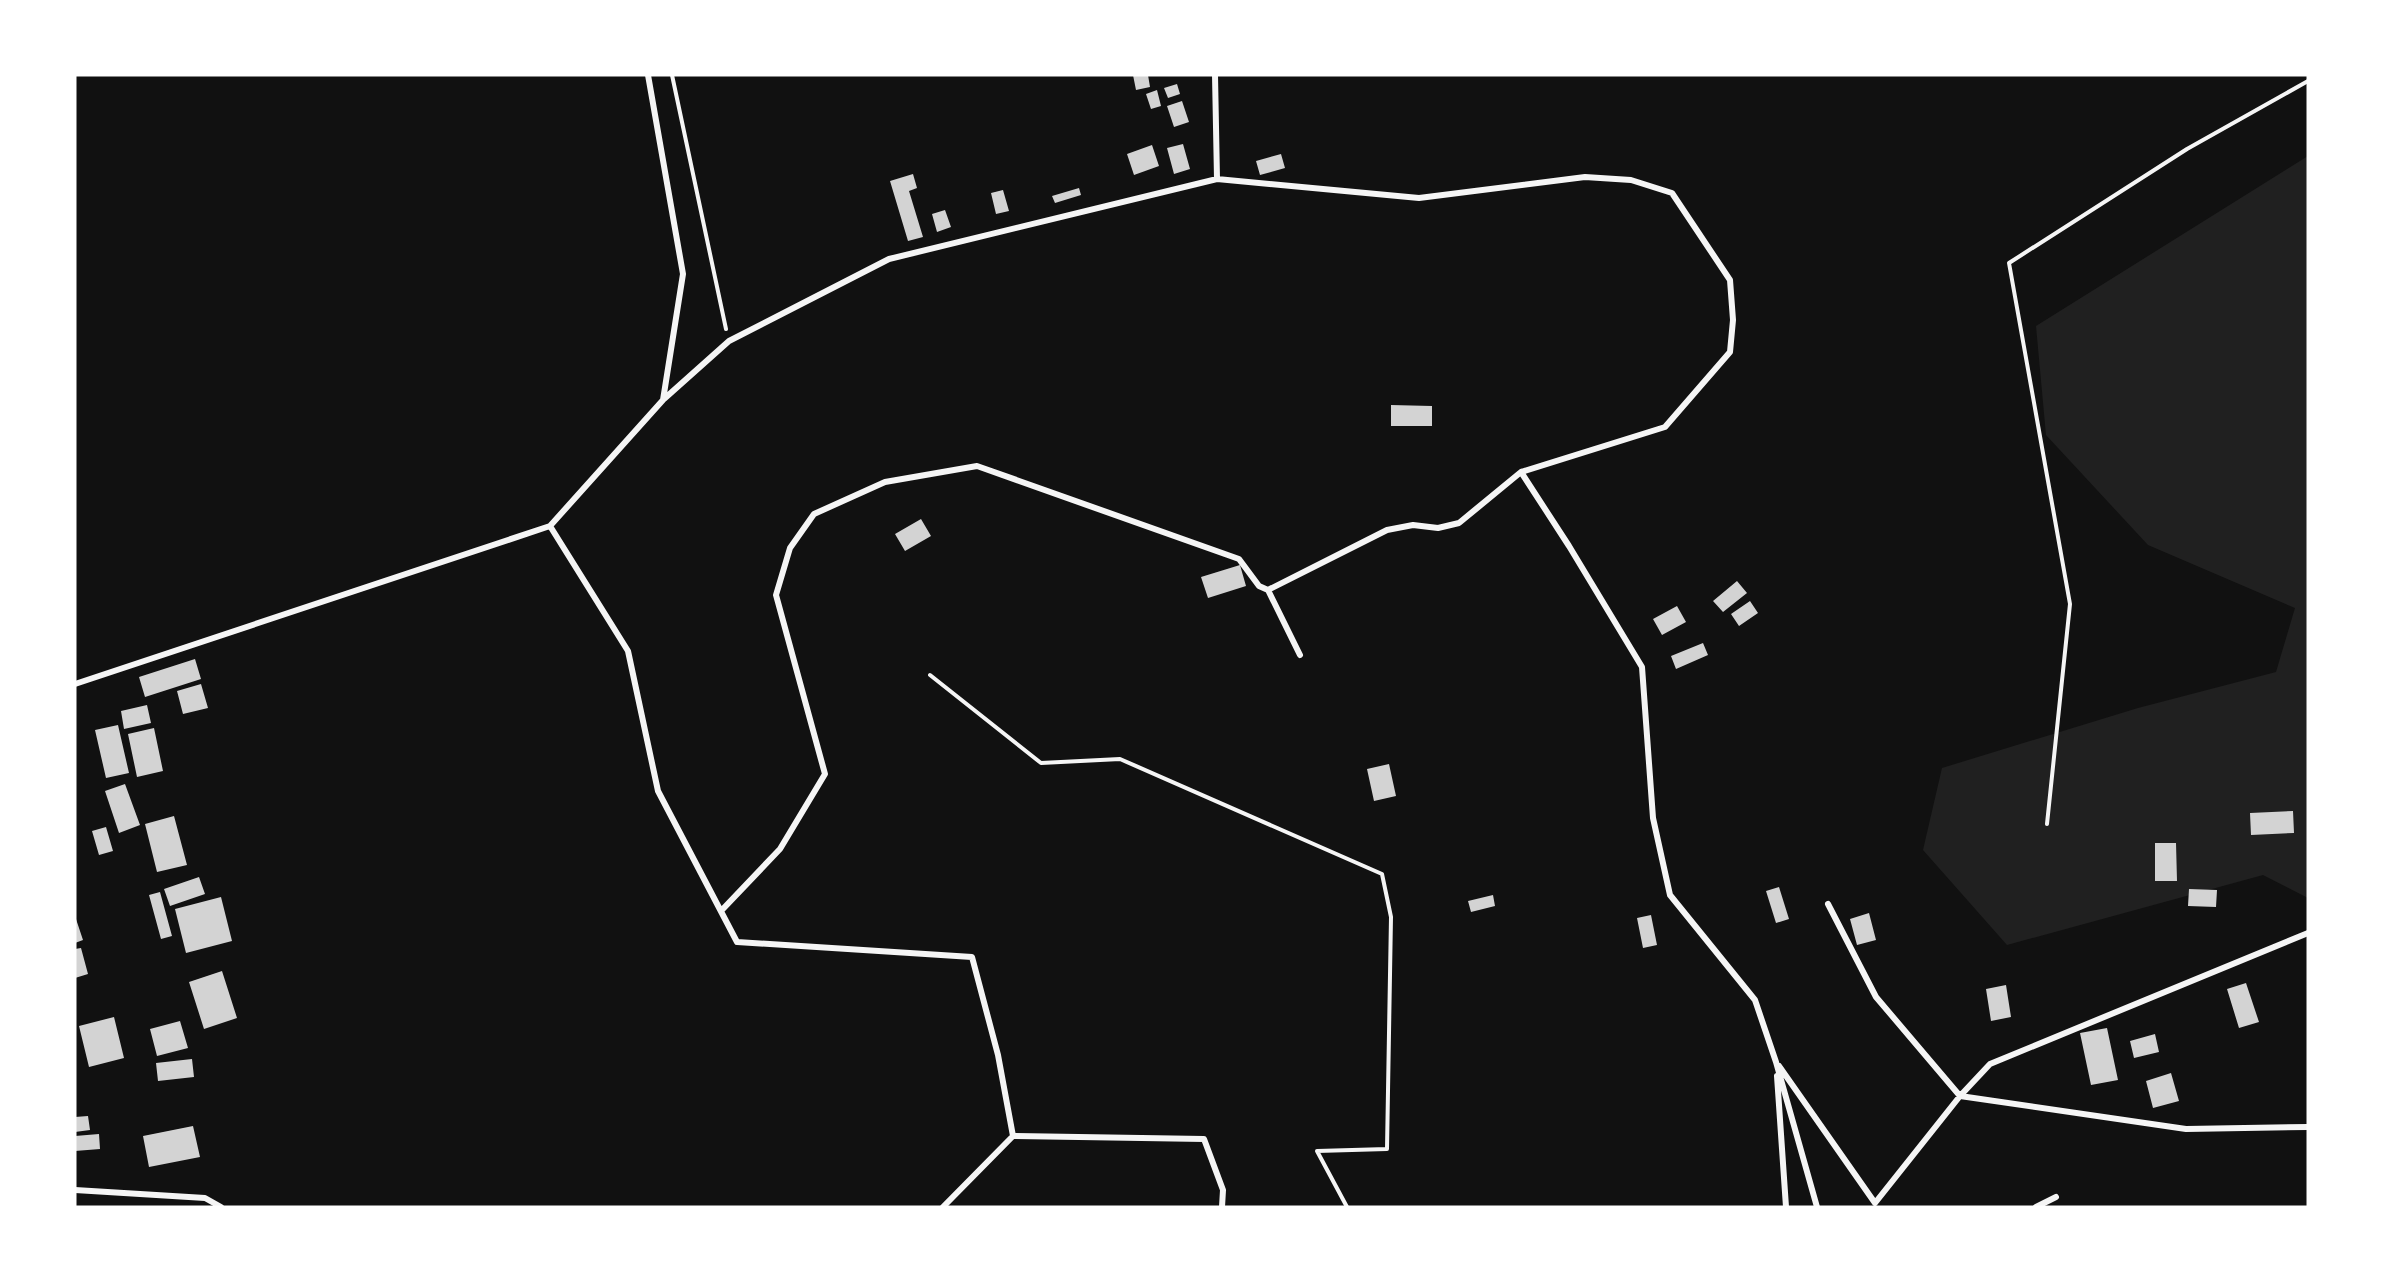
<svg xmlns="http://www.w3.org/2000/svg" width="2383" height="1282" viewBox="0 0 2383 1282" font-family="'Work Sans',sans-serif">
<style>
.green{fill:#202020}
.building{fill:#d3d3d3}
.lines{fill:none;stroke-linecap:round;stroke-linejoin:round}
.path{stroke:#f5f5f5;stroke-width:4}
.minor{stroke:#f5f5f5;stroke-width:6}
</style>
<rect width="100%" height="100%" fill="#111"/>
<!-- green -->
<path class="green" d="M2308 156V898L2263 875 2007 945 1923 850 1942 768 2138 708 2276 672 2295 608 2148 545 2046 435 2036 326Z"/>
<!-- building -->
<path class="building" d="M1133 75H1148L1150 87 1136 90Z
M1177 84 1180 94 1168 98 1164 88Z
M1157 90 1161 106 1151 109 1146 94Z
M1182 101 1189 122 1174 127 1167 106Z
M1183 144 1190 169 1174 174 1167 148Z
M1152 145 1159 166 1134 175 1127 154Z
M1281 154 1285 168 1260 175 1256 161Z
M913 174 917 188 909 191 923 237 908 241 890 181Z
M1079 188 1081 195 1055 203 1052 196Z
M1003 190 1009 211 996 214 991 193Z
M945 210 951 227 937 232 932 214Z
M1391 405 1432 406V426H1391Z
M921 519 931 536 905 551 895 534Z
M1240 565 1246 586 1208 598 1201 577Z
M1737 581 1747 593 1723 612 1713 601Z
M1750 601 1758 613 1739 626 1731 614Z
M1677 606 1686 622 1662 635 1653 619Z
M1703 643 1708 655 1676 669 1671 656Z
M195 659 201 679 145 697 139 677Z
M201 684 208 708 183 714 177 691Z
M147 705 151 723 124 729 121 711Z
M118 725 129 773 106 778 95 730Z
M154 728 163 771 137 777 128 734Z
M1389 764 1396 796 1374 801 1367 769Z
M125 784 140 825 119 833 105 791Z
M2293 811 2294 833 2251 835 2250 813Z
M174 816 187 865 157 872 145 824Z
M106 827 113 851 99 855 92 831Z
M2155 843H2176L2177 881H2155Z
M199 877 205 894 170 906 164 889Z
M1779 887 1789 919 1776 923 1766 891Z
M2189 889 2217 890 2216 907 2188 906Z
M160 892 172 936 161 939 149 895Z
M1493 895 1495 906 1471 912 1468 901Z
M221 897 232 941 186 953 175 909Z
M1869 913 1876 940 1857 945 1850 919Z
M1651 915 1657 945 1643 948 1637 918Z
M75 916 83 940 75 943Z
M81 948 88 974 75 978V949Z
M222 971 237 1018 204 1029 189 982Z
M2246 983 2259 1022 2239 1028 2227 989Z
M2006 985 2011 1017 1991 1021 1986 989Z
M114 1017 124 1058 89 1067 79 1026Z
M180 1021 188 1048 157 1056 150 1029Z
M2107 1028 2118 1080 2091 1085 2080 1033Z
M2155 1034 2159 1052 2134 1058 2130 1041Z
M192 1059 194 1077 158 1081 156 1063Z
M2171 1073 2179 1101 2153 1108 2146 1081Z
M88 1116 90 1130 75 1132V1117Z
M193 1126 200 1157 149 1167 143 1136Z
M99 1134 100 1149 75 1151V1136Z"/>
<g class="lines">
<!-- path -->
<path class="path" d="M672 75 726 329
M930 675 1041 763 1120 759 1382 874 1391 917 1387 1149 1317 1151 1347 1207
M2047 824 2070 604 2009 263 2187 149 2308 81"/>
<!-- minor -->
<path class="minor" d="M648 75 683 274 663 400 550 526 628 651 658 791 737 942 972 957 998 1055 1013 1136 943 1207
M1215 75 1217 179 1419 198 1585 177 1631 180 1672 193 1730 280 1733 320 1730 352 1665 427 1521 472
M664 399 729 341 889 259 1217 179
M1300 655 1268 590 1387 530 1413 525 1438 528 1459 523 1521 472 1569 546 1642 667 1653 818 1670 895 1755 1000 1776 1062 1817 1207
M75 684 550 526
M1828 904 1876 997 1960 1096 1990 1064 2308 933
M721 911 780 849 825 774 776 595 790 548 814 514 885 482 977 466 1239 559 1259 586 1268 590
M1779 1066 1875 1203 1960 1096 2186 1129 2308 1127
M1777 1076 1786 1207
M1013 1136 1204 1139 1223 1190 1222 1207
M75 1190 205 1198 221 1207
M2036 1207 2056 1197"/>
</g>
<!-- border -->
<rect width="2383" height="1282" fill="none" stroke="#ffffff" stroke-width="153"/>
</svg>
